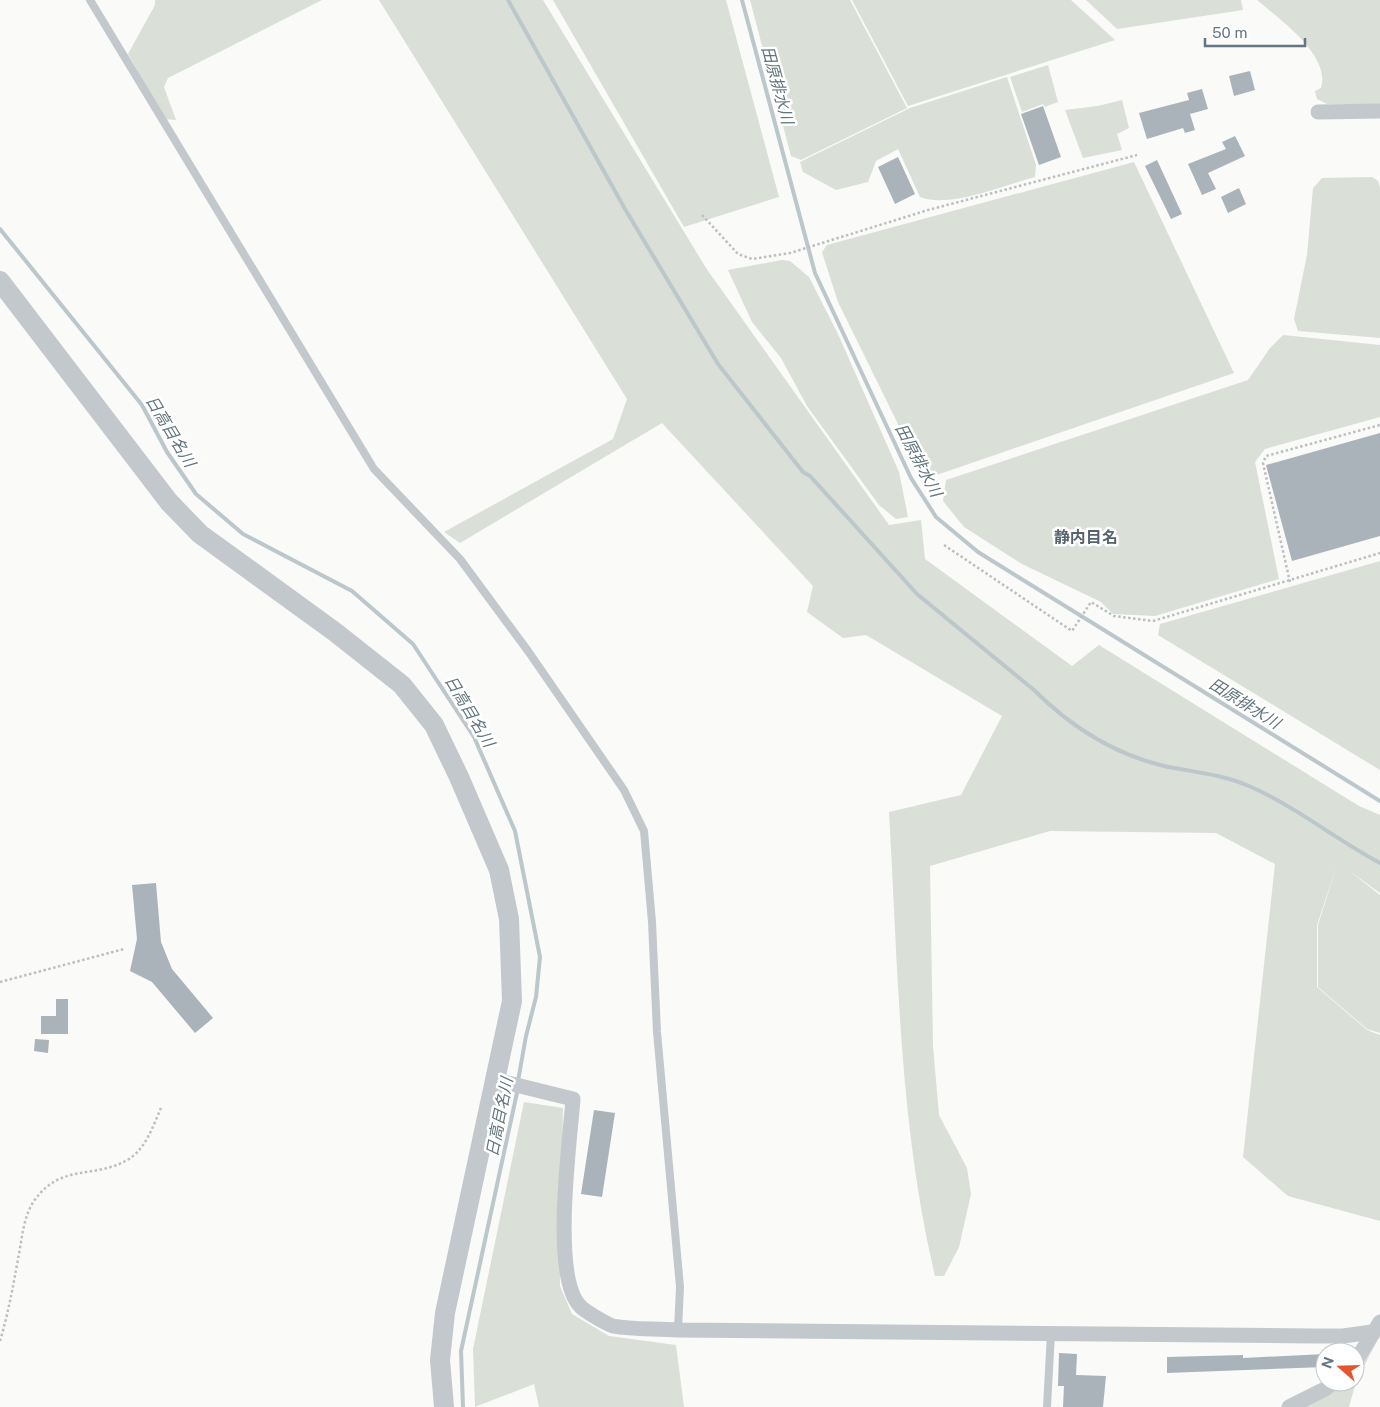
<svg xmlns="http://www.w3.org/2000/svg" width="1380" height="1407" viewBox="0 0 1380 1407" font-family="'Public Sans','Noto Sans JP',sans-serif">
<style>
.green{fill:#dadfd7}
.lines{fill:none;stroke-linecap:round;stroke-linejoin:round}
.stream{stroke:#bbc7cb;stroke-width:4}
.building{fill:#aab3b9}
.path{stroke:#bbbfc2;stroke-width:2.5;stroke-dasharray:2.5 2.5;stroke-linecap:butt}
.service{stroke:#c3c8cc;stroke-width:8}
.minor{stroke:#c3c8cc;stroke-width:15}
.tertiary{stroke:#c3c8cc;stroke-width:20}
.labels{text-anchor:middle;stroke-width:5;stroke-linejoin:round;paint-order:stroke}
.water-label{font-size:16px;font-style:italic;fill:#60757c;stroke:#fff}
.neighbourhood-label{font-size:16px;font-weight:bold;fill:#57646e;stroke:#fff}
</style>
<rect width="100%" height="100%" fill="#fafaf8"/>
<!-- green -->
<path class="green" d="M155 0H322L168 78 164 87 176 120 165 119 128 54 155 5Z
M379 0H543L706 268 889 525 921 520 925 559 1072 666 1099 645 1359 806 1380 815V893L1347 869 1380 895V1033L1367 1029 1318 987V925L1338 862 1317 925V987L1367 1030 1380 1035V1221L1288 1196 1243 1157 1275 864 1216 833 1050 831 930 866 933 1046 939 1115 967 1168 971 1194 959 1247 944 1276H935C899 1125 898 967 889 812L961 795 1002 716 866 635 843 638 807 612 813 586 662 423 460 543 444 532 613 439 627 399Z
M553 0H726L779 197 684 227Z
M750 0H850L907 108 801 160 791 156Z
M852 0H1071L1115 40 908 106Z
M1086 0H1241L1243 10 1117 29Z
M1257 0H1380V104H1327L1317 99 1315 91 1321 88C1331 55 1279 19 1257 0Z
M1048 65 1058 102 1045 107 1043 104 1022 112 1010 77Z
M1007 77 1036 165 1035 177C1005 185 949 209 920 197L898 149 876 161 868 182 836 190 803 172 800 162 910 108Z
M1122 100 1129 128 1117 134 1122 150 1083 158 1065 110 1098 106Z
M1134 162 1234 373 925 479 838 302 822 252 827 245Z
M1372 177 1378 181 1380 187V338L1298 331 1294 319 1307 255 1313 188 1322 178Z
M782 260 790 261 809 277 838 334 899 472 908 517 896 519 879 505 807 406 781 358 752 322 728 270Z
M1283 335 1380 345V417L1265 449 1255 462 1279 579 1155 616 1113 614 1101 602 1022 564 964 527 943 501 946 480 1248 380 1270 348Z
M1380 561V770L1158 635 1160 624Z
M524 1102 563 1108 560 1286 572 1314 609 1336 676 1345 684 1407H539L534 1384 475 1407 473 1349Z
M1379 1337 1356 1382 1349 1407H1293L1338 1382H1355V1365Z"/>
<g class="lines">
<!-- stream -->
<path class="stream" d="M508 0 625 209 718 364 803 472 810 476 917 594 1034 690C1070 726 1114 754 1164 766 1193 772 1221 774 1249 786 1295 806 1335 839 1380 863
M742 0 815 273 911 478 936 517 978 552 1380 801
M0 229 142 405 167 452 196 494 243 534 352 591 413 644 474 737 515 831 540 957 536 997 526 1036 518 1081
M463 1407 461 1351 518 1088"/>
</g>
<!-- building -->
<path class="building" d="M1250 71 1255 90 1234 96 1229 76Z
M1202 89 1208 109 1190 114 1195 130 1185 133 1183 128 1147 139 1139 113 1189 100 1187 93Z
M1043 106 1061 157 1039 165 1021 114Z
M1235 136 1245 156 1208 173 1216 189 1202 195 1188 164 1226 149 1222 142Z
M898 157 915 194 895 204 878 167Z
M1157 160 1182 214 1171 219 1145 166Z
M1239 188 1246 204 1228 213 1221 197Z
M1380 433V536L1292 561 1266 465Z
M156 883 161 942 172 969 213 1018 195 1033 152 982 130 971 137 939 132 885Z
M56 999H68V1034H41V1016H56Z
M35 1039 49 1040 48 1053 34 1051Z
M594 1110 615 1113 602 1197 581 1194Z
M1059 1353 1077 1354 1076 1375 1106 1376 1103 1407H1063L1064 1386H1058Z
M1325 1354V1367L1167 1373V1357L1243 1355V1358Z"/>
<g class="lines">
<!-- path -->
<path class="path" d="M702 215 738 254 752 259 790 253 928 210 1137 155
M944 545 1072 631 1091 602 1114 616 1153 621 1380 553
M1290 582 1263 463 1266 456 1380 425
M0 982 124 949
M0 1341C8 1314 13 1287 18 1259 22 1240 23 1217 34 1201 61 1162 95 1180 129 1159 146 1148 153 1126 161 1108"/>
<!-- service -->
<path class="service" d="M90 0 374 469 460 559 528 651 624 790 644 831 652 922 657 1032 680 1287 678 1330
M1047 1407 1051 1333"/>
<!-- minor -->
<path class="minor" d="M1318 112 1380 111
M496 1080 573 1099C570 1141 551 1276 580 1306 584 1311 607 1324 613 1326 633 1330 657 1328 678 1330L1314 1336H1343L1372 1332
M1355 1362 1380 1322
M1289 1407 1325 1389 1334 1382"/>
<!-- tertiary -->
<path class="tertiary" d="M0 281 169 502 200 534 335 632 402 685 434 725 459 777 499 870 509 919 512 1001 445 1313 440 1360 444 1407"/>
</g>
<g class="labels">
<!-- water labels -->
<g class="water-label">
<text transform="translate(778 85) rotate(75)" y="6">田原排水川</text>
<text transform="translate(171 431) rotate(59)" y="6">日高目名川</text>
<text transform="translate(919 460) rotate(62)" y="6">田原排水川</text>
<text transform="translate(1245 703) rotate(32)" y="6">田原排水川</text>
<text transform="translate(470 711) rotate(59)" y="6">日高目名川</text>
<text transform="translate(499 1117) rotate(-79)" y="6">日高目名川</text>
</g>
<!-- neighbourhood labels -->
<g class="neighbourhood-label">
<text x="1086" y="543">静内目名</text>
</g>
</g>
<!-- north arrow -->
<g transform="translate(1340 1367) rotate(290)"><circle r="24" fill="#ffffff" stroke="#c1c8cd"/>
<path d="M0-4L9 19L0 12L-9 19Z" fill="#e4572e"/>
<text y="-8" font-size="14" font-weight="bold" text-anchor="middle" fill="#657683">N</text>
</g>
<!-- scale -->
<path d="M1205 38v8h100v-8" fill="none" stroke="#657683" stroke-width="2.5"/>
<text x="1212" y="38" font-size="15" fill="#657683" stroke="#ffffff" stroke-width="4" paint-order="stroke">50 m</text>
</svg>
